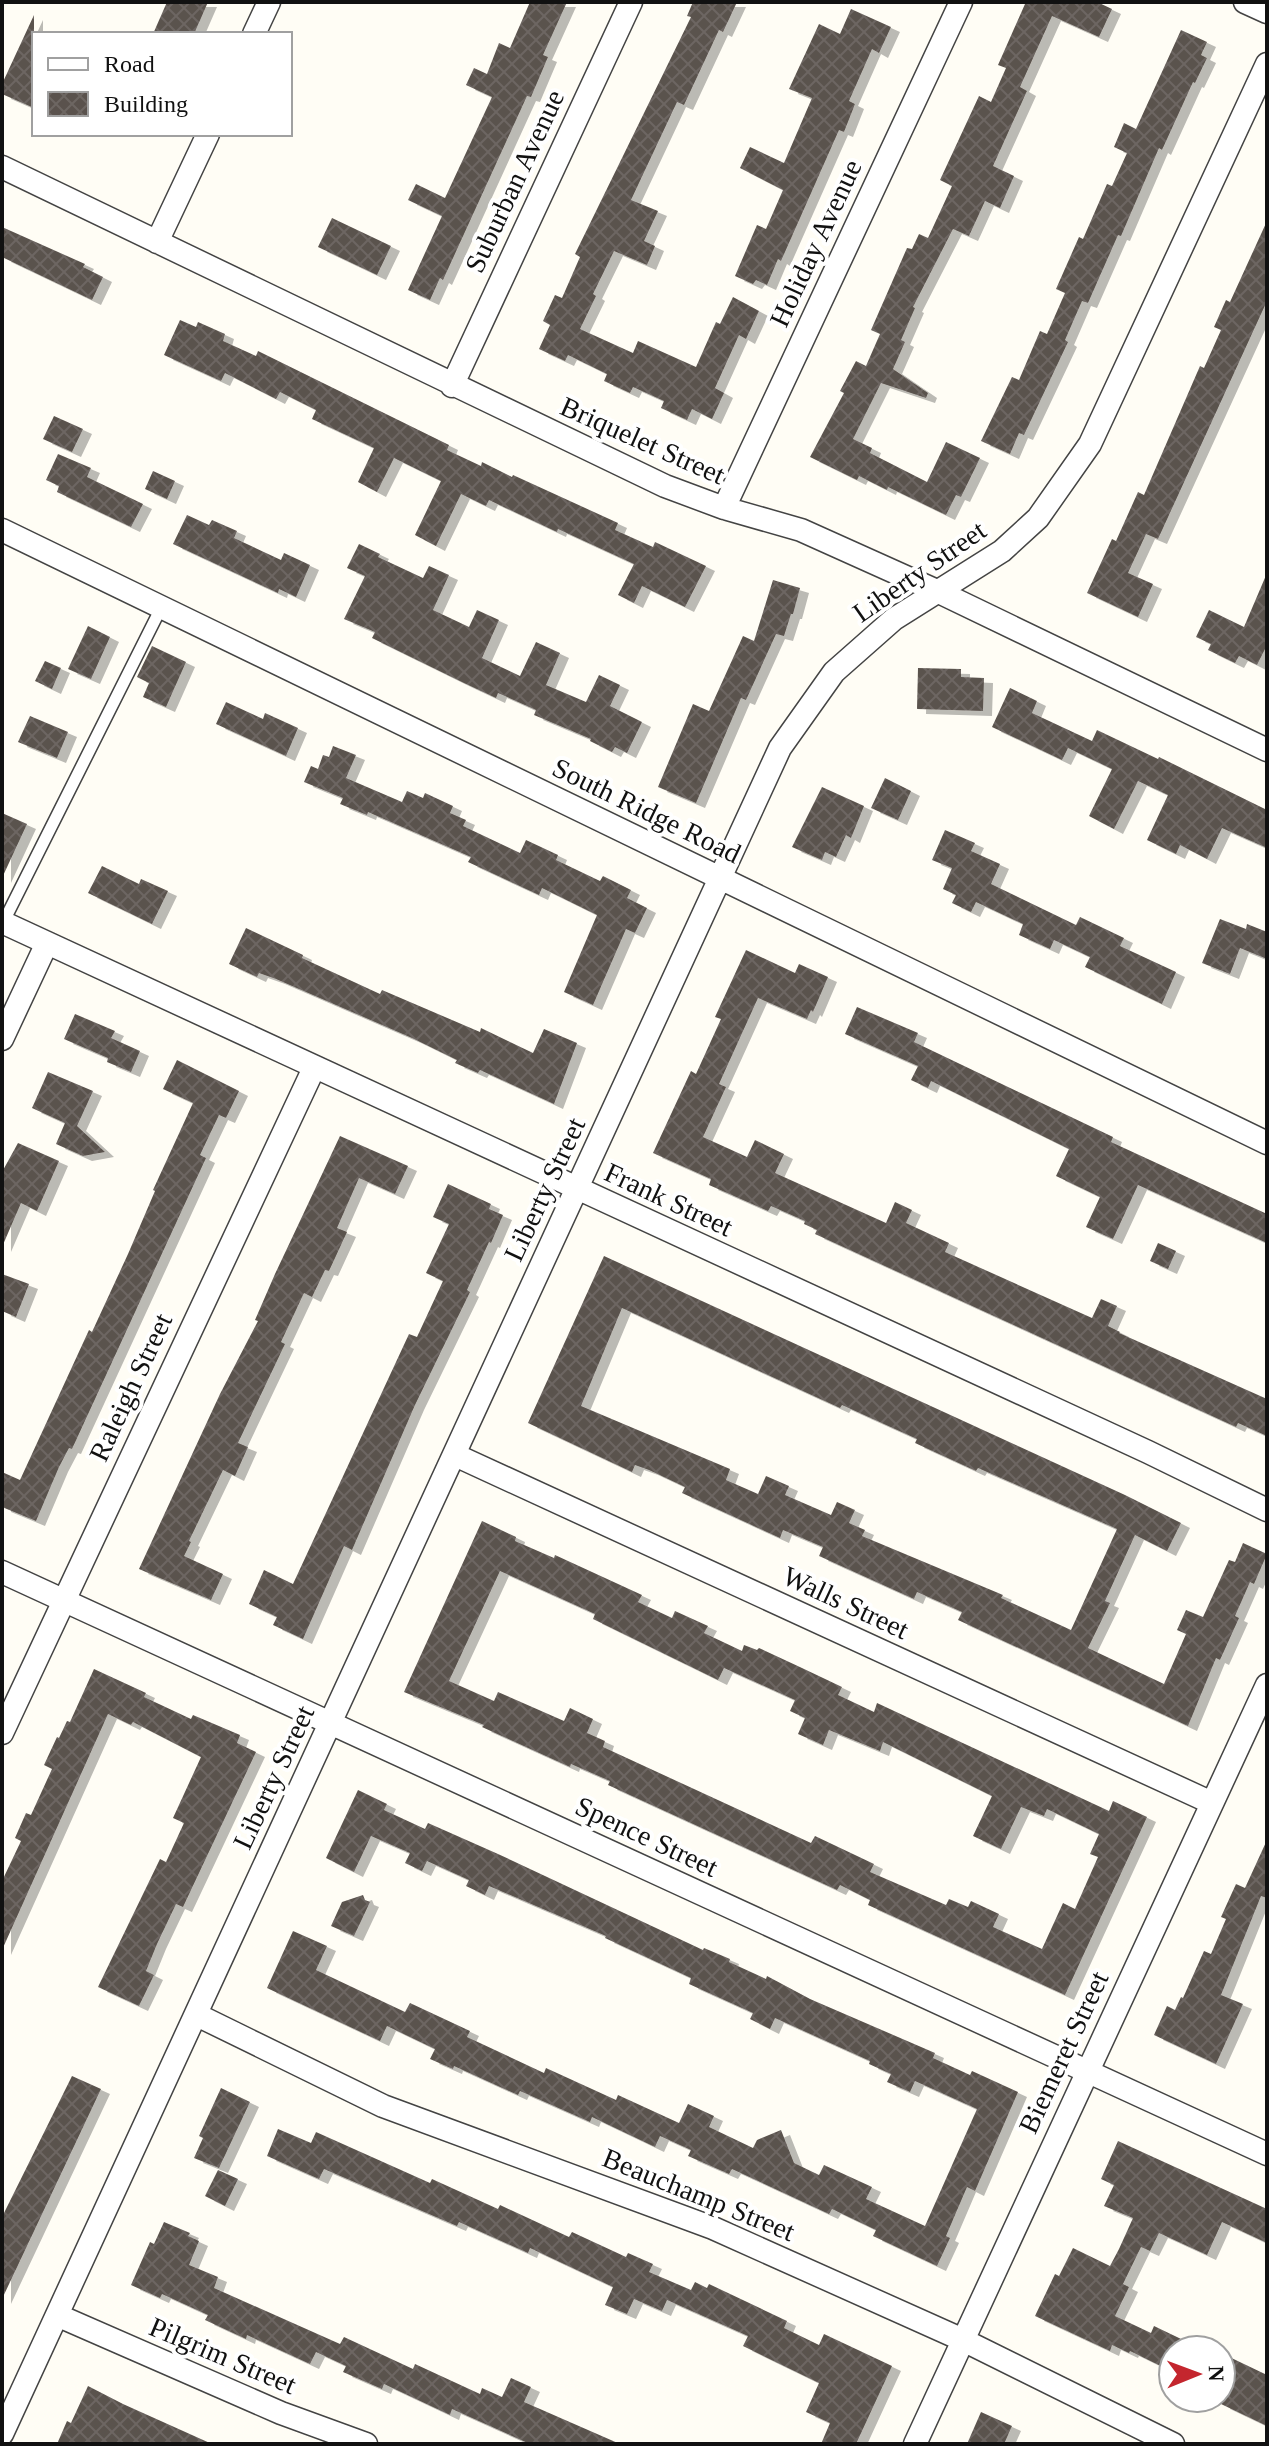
<svg xmlns="http://www.w3.org/2000/svg" width="1269" height="2446" viewBox="0 0 1269 2446" font-family="'Times New Roman',serif">
<style>
.building{fill:url(#building-cross-hatch);fill-rule:evenodd;filter:url(#shadow)}
.lines{fill:none;stroke-linecap:round;stroke-linejoin:round}
.service-casing{stroke:#444;stroke-width:14}
.minor-casing{stroke:#444;stroke-width:25}
.service{stroke:#fff;stroke-width:11}
.minor{stroke:#fff;stroke-width:22}
.labels{text-anchor:middle;stroke-width:8;stroke-linejoin:round;paint-order:stroke}
.street-label{font-size:28px;fill:#111;stroke:#fff}
</style>
<defs>
<pattern id="building-cross-hatch" width="8" height="8" patternUnits="userSpaceOnUse" patternTransform="scale(2)"><rect width="8" height="8" fill="#5a524d"/><path d="M0 0l8 8M0 8l8-8" fill="none" stroke="#6d6662"/></pattern>
<filter id="shadow"><feDropShadow dx="9" dy="5" stdDeviation="0" flood-color="#0004"/></filter>
</defs>
<rect width="100%" height="100%" fill="#fffdf5"/>
<!-- building -->
<path class="building" d="M167 2H208L194 34H153Z
M530 2H567L543 55 548 57 531 97 527 96 443 280 440 278 430 300 408 290 442 216 408 200 416 184 445 198 492 97 466 85 474 68 487 74 499 43 510 48Z
M693 2H737L723 32 719 30 684 105 677 102 631 200 658 211 644 241 655 246 647 265 614 251 593 294 596 296 580 329 633 353 638 341 696 367 716 322 720 324 733 297 759 311 746 339 739 335 715 388 724 393 712 419 692 409 687 420 661 408 664 401 633 387 630 393 604 381 607 374 568 355 565 361 539 349 550 325 543 321 555 295 562 298 580 257 575 254 691 17 687 16Z
M1020 2H1097L1112 9 1099 37 1052 16 1020 87 1027 91 993 166 1014 176 1000 208 985 201 969 236 953 229 913 307 915 308 901 340 905 342 893 369 928 393 926 398 881 383 853 439 872 448 870 453 927 482 946 442 980 458 961 497 956 495 946 515 888 487 887 490 859 476 857 480 810 457 844 393 840 391 856 361 866 366 880 334 871 330 907 248 912 249 919 234 928 238 952 186 940 180 979 96 991 102 1006 68 998 65 1025 4Z
M851 9 891 27 879 53 872 49 849 101 855 104 844 132 839 130 781 261 778 259 767 285 756 280 753 284 735 276 757 225 766 229 783 190 740 168 750 147 784 163 812 98 789 89 819 24 840 34Z
M34 15V108L2 94V84Z
M1181 30 1207 42 1201 55 1207 58 1195 83 1193 82 1162 150 1159 148 1121 236 1118 235 1088 303 1082 301 1065 340 1068 342 1024 435 1019 433 1010 454 981 441 1012 377 1019 380 1040 331 1047 334 1065 293 1056 289 1079 237 1083 239 1107 184 1112 186 1127 153 1114 147 1124 123 1136 129Z
M332 218 391 246 377 275 318 247Z
M1267 221V301L1158 539 1146 534 1128 573 1153 584 1138 617 1087 593 1112 539 1116 541 1138 492 1144 495 1200 366 1204 368 1221 330 1214 327 1226 300 1230 302Z
M2 227 85 264 83 267 103 277 92 300 2 257Z
M180 320 196 327 198 322 225 334 223 341 256 356 258 351 449 445 447 450 481 466 482 462 512 477 513 475 618 523 615 530 653 547 655 542 706 566 685 607 642 586 634 603 618 595 634 564 558 529 557 532 489 500 486 506 461 494 436 546 415 535 441 481 394 458 377 492 358 482 374 448 312 419 316 410 280 392 276 399 225 373 221 381 164 355Z
M54 416 83 429 72 452 43 439Z
M58 454 91 468 87 477 143 504 131 527 57 492 59 486 46 480Z
M153 471 175 481 167 499 145 489Z
M187 515 209 525 212 520 237 531 234 538 281 560 284 553 310 565 296 597 279 589 278 593 173 544Z
M359 544 380 554 378 557 423 578 429 566 449 575 433 610 469 627 477 610 499 620 482 658 520 676 536 642 560 653 546 685 586 702 599 675 620 685 610 706 642 722 627 753 615 747 612 752 590 741 591 739 534 715 536 710 498 693 496 698 464 683 372 638 375 632 344 619 365 576 347 568Z
M1267 573V645L1257 665 1239 656 1235 663 1208 650 1211 644 1196 637 1209 610 1244 627Z
M773 580 800 588 793 614H791L784 636 776 634 746 700 741 698 696 803 658 787 693 704 709 711 743 636 754 641Z
M88 626 110 637 91 679 68 669Z
M152 646 186 662 166 707 143 697 149 683 137 677Z
M45 661 61 668 52 689 35 681Z
M918 668 961 669V677L984 678 983 711 917 709Z
M1010 688 1037 701 1032 713 1092 741 1097 730 1158 759 1159 757 1267 810V848L1222 828 1207 859 1180 845 1176 854 1147 840 1168 795 1138 781 1114 829 1089 816 1112 769 1068 748 1062 760 992 727Z
M226 702 263 719 265 713 298 728 286 756 216 724Z
M30 716 68 732 57 758 18 742Z
M333 746 356 755 346 778 402 802 407 791 423 798 425 793 453 806 450 813 466 820 463 826 520 853 526 840 558 855 556 860 600 881 603 876 631 890 627 898 647 908 635 933 626 929 593 1005 564 992 597 915 542 888 539 895 468 862 471 857 368 812 367 815 340 804 343 798 304 782 311 766 318 769 323 755 329 757Z
M885 778 911 791 898 820 871 808Z
M822 787 864 806 851 838 846 835 836 857 825 852 822 860 792 847Z
M2 813 27 824 2 878Z
M945 830 975 843 971 851 1000 864 991 884 1076 925 1080 917 1124 938 1120 946 1176 972 1162 1004 1085 967 1090 957 1054 940 1050 949 1019 935 1023 924 976 902 971 912 952 903 956 895 943 889 952 868 932 860Z
M102 866 139 884 141 879 168 891 152 924 88 893Z
M1220 919 1246 929 1247 924 1267 932V959L1240 948 1230 974 1202 963Z
M246 928 303 955 302 958 380 994 382 990 480 1032 481 1028 533 1053 544 1029 577 1043 554 1104 480 1070 478 1073 455 1063 457 1060 412 1038 276 979 259 973 257 977 229 964Z
M746 950 795 973 799 964 828 977 813 1012 811 1010 807 1019 758 998 719 1084 726 1087 703 1137 747 1157 755 1140 784 1154 775 1173 886 1223 895 1202 912 1210 906 1223 949 1243 945 1252 1092 1318 1101 1299 1117 1306 1108 1326 1120 1332 1119 1333 1267 1399V1436L1238 1423 1236 1427 815 1234 817 1230 804 1224 805 1221 771 1206 768 1211 709 1185 711 1179 653 1153 691 1071 696 1074 721 1019 715 1017Z
M857 1007 918 1033 914 1042 1113 1137 1111 1142 1267 1214V1243L1138 1185 1113 1239 1086 1227 1100 1197 1056 1176 1069 1149 931 1081 928 1088 911 1080 918 1066 845 1034Z
M75 1014 115 1031 111 1038 140 1051 131 1072 107 1062 108 1058 64 1039Z
M177 1060 239 1091 226 1118 219 1115 200 1155 206 1158 72 1449 69 1448 59 1467 36 1521 2 1507V1472L20 1480 89 1330 92 1332 128 1254 155 1191 153 1190 193 1103 163 1089Z
M48 1072 93 1091 77 1126 105 1152 83 1156 56 1144 65 1123 32 1108Z
M340 1136 408 1166 395 1194 359 1178 337 1228 347 1232 329 1271 325 1270 312 1297 304 1293 281 1342 285 1344 238 1443 248 1447 235 1476 223 1470 189 1541 191 1542 184 1556 223 1574 211 1600 139 1569 220 1394 258 1321 255 1320 275 1274Z
M18 1143 59 1161 37 1211 21 1203 2 1247V1172Z
M448 1184 491 1204 489 1209 503 1215 491 1243 489 1242 467 1290 470 1292 415 1405 352 1550 344 1546 303 1639 273 1625 277 1617 249 1604 264 1570 293 1584 409 1334 417 1337 443 1281 426 1273 449 1224 433 1217Z
M1158 1243 1176 1251 1168 1269 1150 1261Z
M604 1256 1125 1495 1181 1523 1167 1551 1135 1535 1105 1601 1110 1603 1088 1648 1164 1684 1186 1634 1177 1630 1186 1610 1203 1617 1229 1560 1235 1562 1243 1543 1267 1554 1254 1584 1250 1582 1235 1616 1239 1618 1220 1660 1216 1658 1188 1726 958 1620 962 1612 917 1592 914 1599 819 1556 823 1547 783 1530 780 1538 682 1493 685 1487 649 1470 635 1465 632 1472 528 1423ZM622 1308 840 1408 842 1405 917 1439 915 1443 976 1471 978 1468 1117 1529 1071 1630 1001 1598 1003 1595 862 1536 865 1530 849 1523 855 1510 837 1502 831 1515 785 1495 789 1486 766 1476 758 1494 726 1480 730 1469 581 1406Z
M2 1274 29 1284 16 1317 2 1311Z
M482 1521 516 1537 515 1541 554 1558 555 1555 642 1595 638 1602 672 1618 675 1611 708 1626 704 1633 742 1651 744 1645 757 1650 759 1648 802 1668 842 1687 838 1695 874 1712 877 1703 1109 1811 1113 1801 1147 1817 1065 1995 868 1905 870 1900 840 1885 837 1890 608 1785 610 1781 571 1764 570 1767 482 1727 484 1725 404 1692ZM500 1571 595 1614 593 1619 718 1680 724 1668 795 1700 790 1711 805 1718 798 1734 823 1745 829 1730 880 1751 883 1742 992 1796 973 1836 1001 1849 1021 1807 1044 1816 1047 1809 1099 1834 1090 1854 1098 1857 1075 1909 1063 1903 1042 1949 993 1927 999 1914 971 1901 968 1907 949 1899 946 1905 870 1872 874 1864 815 1836 811 1843 603 1747 605 1741 587 1733 593 1719 570 1708 564 1721 498 1692 494 1701 449 1681Z
M94 1669 146 1693 144 1697 191 1719 193 1715 240 1735 237 1743 256 1752 183 1907 176 1904 157 1944 146 1971 154 1975 139 2006 98 1987 160 1859 166 1862 184 1823 173 1818 201 1757 133 1722 131 1725 108 1714 2 1950V1881L21 1841 15 1838 26 1813 31 1815 52 1769 44 1765 57 1737 59 1738 67 1721 70 1722Z
M358 1790 387 1804 384 1810 425 1829 428 1823 498 1854 703 1950 704 1948 730 1959 729 1962 766 1979 767 1976 810 1999 935 2053 933 2058 970 2075 972 2071 1018 2092 975 2191 967 2187 946 2236 950 2238 937 2266 873 2236 876 2230 832 2209 829 2214 732 2169 729 2174 688 2156 691 2150 660 2136 655 2147 592 2117 590 2122 520 2091 518 2095 454 2066 453 2069 430 2059 435 2049 387 2026 380 2041 267 1988 293 1931 327 1946 316 1970 405 2012 410 2003 470 2031 467 2037 544 2073 546 2068 616 2100 618 2095 679 2123 688 2104 714 2116 709 2127 753 2148 757 2140 781 2130 794 2163 819 2175 824 2165 872 2187 866 2199 925 2226 977 2109 915 2081 910 2092 887 2082 891 2074 869 2064 870 2061 775 2018 770 2029 750 2019 753 2013 689 1984 691 1978 605 1938 606 1936 489 1886 485 1895 466 1886 469 1880 427 1861 422 1871 405 1863 410 1853 371 1836 354 1872 326 1858Z
M1267 1840V1898L1261 1896 1221 1995 1243 2004 1216 2064 1154 2035 1167 2006 1175 2010 1181 1997 1183 1998 1204 1951 1211 1954 1226 1919 1221 1917 1236 1884 1245 1888Z
M363 1895 365 1900 370 1902 354 1936 331 1926 342 1902Z
M72 2076 101 2089 2 2299V2217Z
M221 2088 250 2102 219 2168 194 2158 203 2138 199 2136Z
M278 2129 311 2143 316 2132 430 2183 432 2179 498 2209 500 2205 569 2237 572 2232 626 2257 628 2253 653 2264 649 2272 691 2290 695 2282 707 2288 709 2284 787 2321 784 2328 819 2345 824 2334 892 2366 856 2444H821L830 2423 806 2412 819 2383 743 2346 748 2336 667 2300 662 2311 634 2299 627 2314 605 2305 613 2287 530 2248 528 2253 459 2222 457 2226 324 2169 319 2179 267 2156Z
M1118 2141 1267 2209V2243L1222 2222 1207 2255 1159 2233 1150 2251 1141 2247 1123 2284 1129 2287 1115 2316 1151 2333 1154 2326 1204 2350H1173V2372L1130 2351 1129 2353 1112 2345 1110 2351 1035 2316 1055 2274 1059 2276 1073 2248 1110 2266 1119 2249 1133 2218 1104 2206 1114 2185 1101 2179Z
M218 2170 238 2179 225 2206 205 2196Z
M164 2222 190 2233 188 2236 199 2241 189 2265 218 2277 214 2288 340 2344 344 2337 413 2369 415 2364 480 2394 482 2388 502 2397 511 2378 531 2387 524 2402 620 2444H530L452 2409 450 2415 384 2384 382 2389 343 2372 346 2366 316 2352 310 2364 247 2335 246 2339 205 2320 208 2315 162 2294 160 2298 131 2285 150 2242 154 2244Z
M1221 2353 1267 2375V2426L1221 2404Z
M88 2386 123 2404 212 2444H57L67 2421 71 2423Z
M981 2412 1012 2426 1004 2444H967Z"/>
<g class="lines">
<defs>
<path id="service" d="M3 923 161 608"/>
<path id="minor" d="M1245 2 1267 12
M254 34 269 2
M2 167 665 486 724 508 801 530 939 592 1267 750
M157 242 208 134
M452 386 631 2
M724 508 961 2
M2 530 1267 1143
M2 922 1148 1452 1267 1510
M2 1039 47 943
M455 1455 1212 1803
M2 1572 1267 2154
M2 1733 314 1068
M197 2015 383 2106 713 2228 963 2340 1173 2444
M59 2316 281 2413 366 2444
M2 2434 780 748 834 672 894 619 1002 551 1038 518 1090 444 1267 64
M915 2444 1267 1685"/>
</defs>
<!-- service casing -->
<use href="#service" class="service-casing"/>
<!-- minor casing -->
<use href="#minor" class="minor-casing"/>
<!-- service -->
<use href="#service" class="service"/>
<!-- minor -->
<use href="#minor" class="minor"/>
</g>
<g class="labels">
<!-- street labels -->
<g class="street-label">
<text transform="translate(514 181) rotate(-65)" y="10">Suburban Avenue</text>
<text transform="translate(815 243) rotate(-65)" y="10">Holiday Avenue</text>
<text transform="translate(643 440) rotate(24)" y="10">Briquelet Street</text>
<text transform="translate(919 571) rotate(-35)" y="10">Liberty Street</text>
<text transform="translate(647 810) rotate(26)" y="10">South Ridge Road</text>
<text transform="translate(544 1189) rotate(-65)" y="10">Liberty Street</text>
<text transform="translate(669 1199) rotate(25)" y="10">Frank Street</text>
<text transform="translate(130 1387) rotate(-65)" y="10">Raleigh Street</text>
<text transform="translate(846 1602) rotate(25)" y="10">Walls Street</text>
<text transform="translate(273 1777) rotate(-65)" y="10">Liberty Street</text>
<text transform="translate(647 1836) rotate(25)" y="10">Spence Street</text>
<text transform="translate(1063 2052) rotate(-65)" y="10">Biemeret Street</text>
<text transform="translate(699 2194) rotate(22)" y="10">Beauchamp Street</text>
<text transform="translate(223 2355) rotate(23)" y="10">Pilgrim Street</text>
</g>
</g>
<!-- border -->
<rect width="1269" height="2446" fill="none" stroke="#111111" stroke-width="8"/>
<!-- legend -->
<rect x="32" y="32" width="260" height="104" fill="#ffffff" stroke="#a0a0a0" stroke-width="2"/>
<rect x="48" y="58" width="40" height="12" fill="#ffffff" stroke="#a0a0a0" stroke-width="2"/>
<text x="104" y="72" font-size="24" fill="#111111">Road</text>
<rect x="48" y="92" width="40" height="24" fill="url(#building-cross-hatch)" stroke="#a0a0a0" stroke-width="2"/>
<text x="104" y="112" font-size="24" fill="#111111">Building</text>
<!-- north arrow -->
<g transform="translate(1197 2374) rotate(89)"><circle r="38" fill="#ffffff" stroke="#a0a0a0" stroke-width="2"/>
<path d="M0-6L14 30L0 20L-14 30Z" fill="#c4262e"/>
<text y="-12" font-size="22" font-weight="bold" text-anchor="middle" fill="#111111">N</text>
</g>
</svg>
